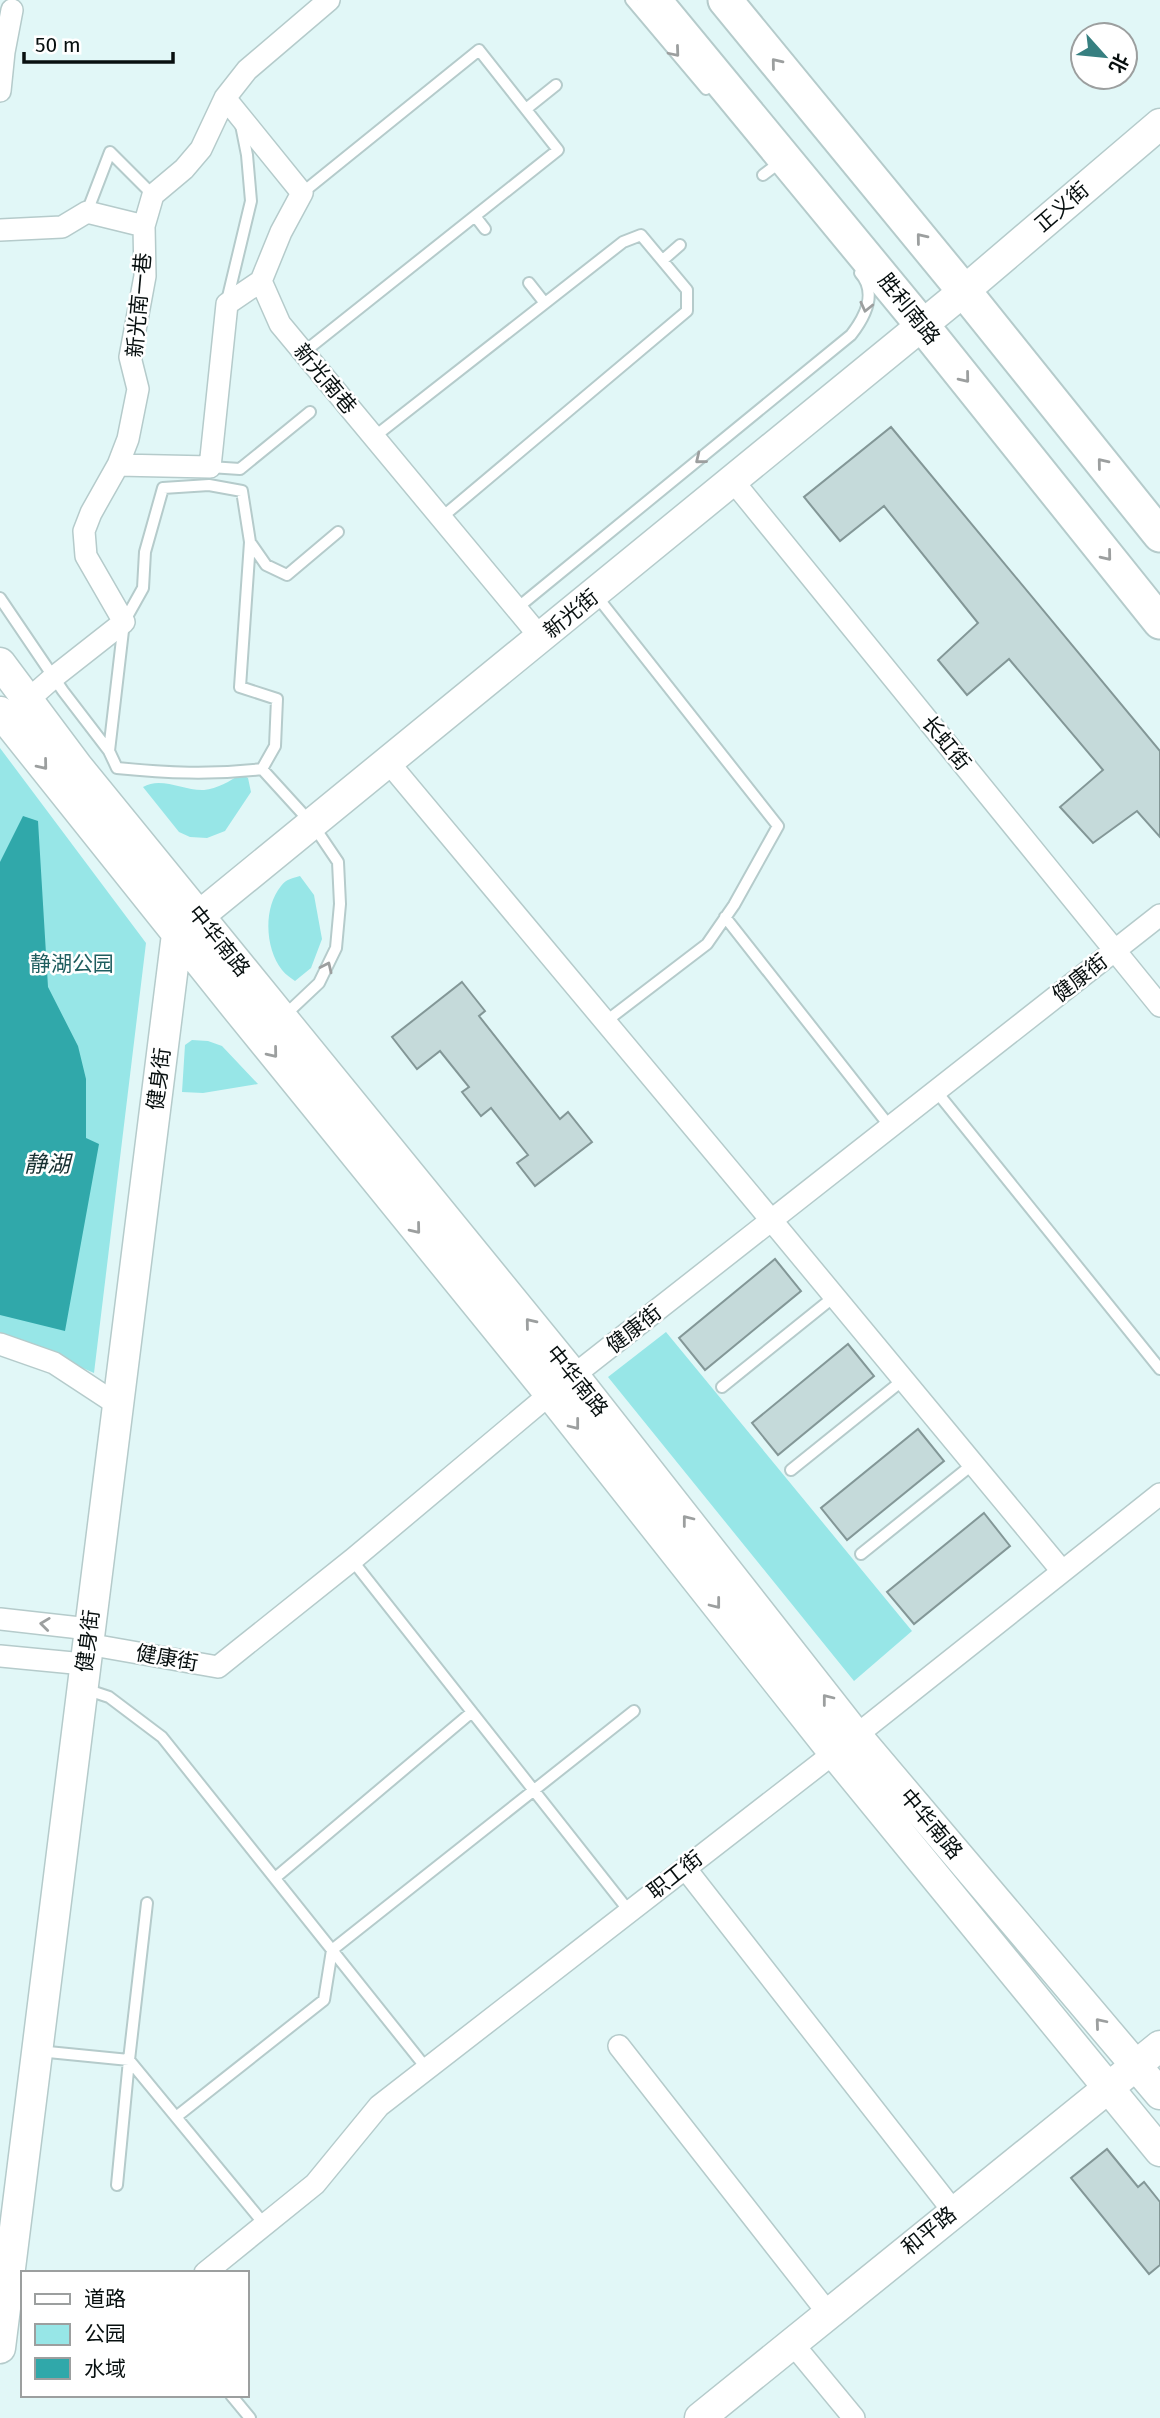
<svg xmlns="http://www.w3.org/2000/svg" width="1160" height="2418" viewBox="0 0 1160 2418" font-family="'Fira Sans','Noto Sans SC',sans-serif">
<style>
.green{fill:#97e6e7}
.water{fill:#30a8aa}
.building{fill:#c5dada;stroke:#839797;stroke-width:2}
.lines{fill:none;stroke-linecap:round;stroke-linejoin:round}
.lane-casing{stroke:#b5cbcb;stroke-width:14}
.street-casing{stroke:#b5cbcb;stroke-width:24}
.secondary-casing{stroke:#b5cbcb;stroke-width:33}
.primary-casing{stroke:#b5cbcb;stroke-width:37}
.lane{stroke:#fff;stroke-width:10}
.street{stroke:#fff;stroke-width:21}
.secondary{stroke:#fff;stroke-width:30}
.primary{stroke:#fff;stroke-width:33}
.oneway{stroke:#9c9f9f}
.labels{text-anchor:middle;stroke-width:5;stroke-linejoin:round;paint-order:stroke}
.street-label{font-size:21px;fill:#081010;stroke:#fff}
.park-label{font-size:21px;fill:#1f5e5f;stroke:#fff}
.water-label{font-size:23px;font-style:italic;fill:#183132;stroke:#fff}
</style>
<rect width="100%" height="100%" fill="#e1f7f7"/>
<!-- green -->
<path class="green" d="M0 748 146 943 94 1373 0 1332Z
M241 774 248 778 251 792 225 831 207 838 190 837 179 832 143 787C161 776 184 791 204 790 217 789 230 781 241 774Z
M300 876 314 895 322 939 311 968 295 981C291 978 286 975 282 970 265 949 263 908 281 886 286 879 293 878 300 876Z
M192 1040 208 1041 222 1046 258 1084 203 1093 182 1092 185 1045Z
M666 1332 912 1631 854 1681 608 1377Z"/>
<!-- water -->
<path class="water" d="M23 816 38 821 48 987 78 1046 86 1079V1138L99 1144 65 1331 0 1315V862Z"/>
<!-- building -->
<path class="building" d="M891 427 1160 751V837L1137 811 1093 843 1060 807 1103 770 1009 659 967 695 938 660 978 623 884 506 840 541 804 497Z
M462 982 485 1011 479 1016 560 1119 568 1112 592 1142 535 1186 517 1163 528 1155 491 1108 481 1116 462 1092 469 1087 440 1051 417 1069 392 1037Z
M775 1259 801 1291 705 1370 679 1338Z
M848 1344 874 1376 778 1455 752 1423Z
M918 1429 944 1461 847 1540 821 1508Z
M984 1513 1010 1546 914 1624 887 1592Z
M1107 2149 1138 2187 1144 2182 1160 2202V2265L1149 2274 1071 2178Z"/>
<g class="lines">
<defs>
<path id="lane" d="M631 0 706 89
M526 109 556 85
M763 175 783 160
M302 193 479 50 558 150 304 352
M87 212 110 152 153 195
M475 216 485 229
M664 259 680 245
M529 283 544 302
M227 301 251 201 247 155 241 125
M374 437 623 242 641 235 687 290V311L441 518
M210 467 240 469 310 412
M250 542 266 565 287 575 338 532
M595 594 778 826 734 905 707 944 605 1022
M0 598 63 691 109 751
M516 609 851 335C865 317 878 293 860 273
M262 769 275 746 277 699 240 687 250 542 242 491 209 485 163 488 145 552 143 588 124 622 109 751 117 768C167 773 211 775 262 769L313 825 338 862 340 904 336 948 319 983 284 1016
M725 917 891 1128
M936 1091 1160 1369
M722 1387 835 1296
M791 1470 903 1380
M861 1554 973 1464
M352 1560 629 1911
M85 1689 109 1697 162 1737 427 2069
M275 1878 472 1712
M38 2051 129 2060 265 2225
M176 2117 324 2000 332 1950 634 1711
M117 2185 129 2060 147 1903
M231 2395 250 2418"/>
<path id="street" d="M0 91 4 52 12 10
M225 98 302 193 281 232 261 281 280 324 541 638
M0 230 62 227 87 212 144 226
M118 465 210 467 227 304 261 281
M733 481 1160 1006
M29 699 54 677 124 622 86 556 84 531 91 513 118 465 128 439 138 389 130 357 145 276 144 226 153 195 184 169 201 149 225 98 247 70 329 0
M389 763 772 1221 1062 1571
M0 1344 54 1363 118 1405
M0 1619 89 1629
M87 1644 218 1667 352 1560 550 1394 1160 915
M0 1656 84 1664
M685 1868 954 2212
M619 2046 828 2313
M205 2273 315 2184 379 2106 834 1753 1160 1494
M792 2343 854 2418"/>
<path id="secondary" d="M0 663 77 766 574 1376 855 1734 1160 2094
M0 712 230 1000 550 1394 834 1753 1160 2151
M0 2348 177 934 964 291 1160 124
M700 2418 1160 2046"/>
<path id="primary" d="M654 0 922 325 1160 622
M725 0 964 291 1160 535"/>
</defs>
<!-- lane casing -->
<use href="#lane" class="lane-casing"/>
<!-- street casing -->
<use href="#street" class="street-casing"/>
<!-- secondary casing -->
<use href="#secondary" class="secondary-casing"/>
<!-- primary casing -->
<use href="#primary" class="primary-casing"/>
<!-- lane -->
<use href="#lane" class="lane"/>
<!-- street -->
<use href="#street" class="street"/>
<!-- secondary -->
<use href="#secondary" class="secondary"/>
<!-- primary -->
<use href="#primary" class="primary"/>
</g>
<!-- one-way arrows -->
<defs><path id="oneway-chevron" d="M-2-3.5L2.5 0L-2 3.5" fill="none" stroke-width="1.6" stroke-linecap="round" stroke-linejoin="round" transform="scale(1.75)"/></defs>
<g class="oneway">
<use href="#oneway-chevron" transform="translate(675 52) rotate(50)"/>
<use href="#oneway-chevron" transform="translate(776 63) rotate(-129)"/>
<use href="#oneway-chevron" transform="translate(921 238) rotate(-129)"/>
<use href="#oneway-chevron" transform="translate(866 307) rotate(103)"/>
<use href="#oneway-chevron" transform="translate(965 378) rotate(51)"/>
<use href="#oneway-chevron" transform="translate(700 459) rotate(141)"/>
<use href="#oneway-chevron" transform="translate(1102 463) rotate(-129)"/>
<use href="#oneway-chevron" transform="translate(1107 556) rotate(51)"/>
<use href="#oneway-chevron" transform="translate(43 765) rotate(51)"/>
<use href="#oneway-chevron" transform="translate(327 967) rotate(-65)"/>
<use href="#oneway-chevron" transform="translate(273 1053) rotate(51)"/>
<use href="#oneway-chevron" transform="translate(416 1229) rotate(51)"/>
<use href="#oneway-chevron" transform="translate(530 1323) rotate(-129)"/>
<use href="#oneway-chevron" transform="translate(575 1425) rotate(52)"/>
<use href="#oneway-chevron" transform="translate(687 1520) rotate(-128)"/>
<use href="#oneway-chevron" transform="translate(716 1604) rotate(52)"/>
<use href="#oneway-chevron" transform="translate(45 1624) rotate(-173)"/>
<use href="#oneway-chevron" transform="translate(827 1699) rotate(-128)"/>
<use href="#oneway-chevron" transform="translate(1100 2023) rotate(-130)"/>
</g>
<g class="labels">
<!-- street labels -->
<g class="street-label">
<text transform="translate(1062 207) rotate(-41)" y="7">正义街</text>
<text transform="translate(139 305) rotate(-85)" y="7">新光南一巷</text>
<text transform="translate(909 309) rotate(51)" y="7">胜利南路</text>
<text transform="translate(325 379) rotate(50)" y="7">新光南巷</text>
<text transform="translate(571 614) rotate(-39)" y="7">新光街</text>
<text transform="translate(946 743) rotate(51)" y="7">长虹街</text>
<text transform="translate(219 941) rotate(51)" y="7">中华南路</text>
<text transform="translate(1080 978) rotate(-38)" y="7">健康街</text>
<text transform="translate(159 1079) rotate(-83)" y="7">健身街</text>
<text transform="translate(634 1329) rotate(-38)" y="7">健康街</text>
<text transform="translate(577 1381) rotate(51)" y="7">中华南路</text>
<text transform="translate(88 1641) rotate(-83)" y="7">健身街</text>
<text transform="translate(167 1658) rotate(10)" y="7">健康街</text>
<text transform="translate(931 1824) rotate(50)" y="7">中华南路</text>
<text transform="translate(675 1875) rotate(-38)" y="7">职工街</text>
<text transform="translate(929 2231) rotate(-39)" y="7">和平路</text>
</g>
<!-- park labels -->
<g class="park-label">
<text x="72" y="971">静湖公园</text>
</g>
<!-- water labels -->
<g class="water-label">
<text x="47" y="1172">静湖</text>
</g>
</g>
<!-- legend -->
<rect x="21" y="2271" width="228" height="126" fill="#ffffff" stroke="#9c9f9f" stroke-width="2"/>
<rect x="35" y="2294" width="35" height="10" fill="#ffffff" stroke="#9c9f9f" stroke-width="2"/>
<text x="84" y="2306" font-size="21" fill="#081010">道路</text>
<rect x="35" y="2324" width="35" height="21" fill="#97e6e7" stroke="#9c9f9f" stroke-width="2"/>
<text x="84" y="2341" font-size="21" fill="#081010">公园</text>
<rect x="35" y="2358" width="35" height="21" fill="#30a8aa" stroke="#9c9f9f" stroke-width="2"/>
<text x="84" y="2376" font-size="21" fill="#081010">水域</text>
<!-- north arrow -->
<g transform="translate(1104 56) rotate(117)"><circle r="33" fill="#ffffff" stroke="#9c9f9f" stroke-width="2"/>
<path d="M0-5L12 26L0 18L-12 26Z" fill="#367f80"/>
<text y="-10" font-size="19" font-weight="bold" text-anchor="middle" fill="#081010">北</text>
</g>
<!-- scale -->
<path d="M24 52v10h149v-10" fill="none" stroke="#081010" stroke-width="3.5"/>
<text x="35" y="52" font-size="21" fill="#081010" stroke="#ffffff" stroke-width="5" paint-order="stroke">50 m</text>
</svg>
